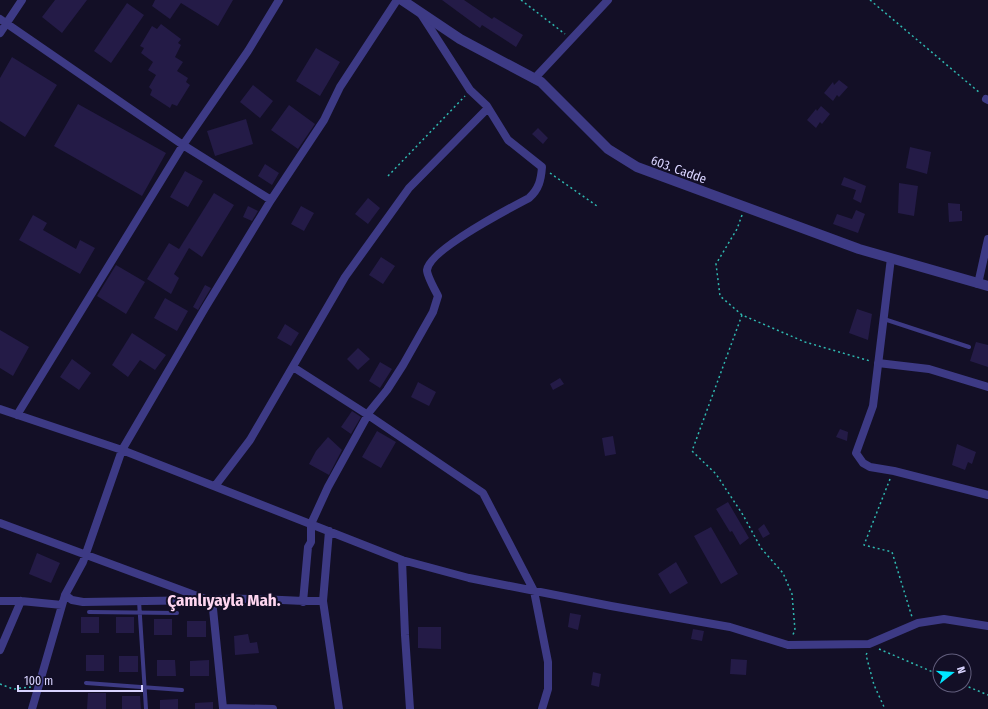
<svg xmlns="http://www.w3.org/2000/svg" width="988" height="709" viewBox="0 0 988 709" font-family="'Fira Sans Condensed',sans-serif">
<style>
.building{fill:#241b47}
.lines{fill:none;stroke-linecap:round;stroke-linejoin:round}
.path{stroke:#2fb8b0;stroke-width:1.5;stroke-dasharray:2 3;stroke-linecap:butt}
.service{stroke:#3d3a85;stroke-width:4}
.minor{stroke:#3d3a85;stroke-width:8}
.tertiary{stroke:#3d3a85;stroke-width:10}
.labels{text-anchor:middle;stroke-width:4;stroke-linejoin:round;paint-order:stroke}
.street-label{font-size:13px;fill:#d9d4ff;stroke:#130f26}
.district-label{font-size:17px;font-weight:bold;fill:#ffd6f0;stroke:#130f26}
</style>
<rect width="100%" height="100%" fill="#130f26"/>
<!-- building -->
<path class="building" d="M55 0H87L62 33 42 17Z
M155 0H233L218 26 181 3 170 19 152 6Z
M442 0H464L492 19 494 17 523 35 516 47 482 25 480 28Z
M127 3 144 15 111 63 94 51Z
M161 24 181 39 178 43 181 45 175 57 183 62 177 71 188 78 186 82 190 85 177 106 172 104 170 108 150 95 152 90 149 87 156 75 148 70 153 62 141 53 144 48 140 46 152 26 157 29Z
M316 48 340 62 320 96 296 81Z
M12 57 57 85 25 137 0 121V78Z
M839 80 848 87 839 97 837 95 833 101 824 93 833 82 834 85Z
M253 85 273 101 260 118 240 102Z
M78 104 166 153 142 196 54 146Z
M289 105 315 124 298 149 271 130Z
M821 106 830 114 822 124 820 122 816 128 807 120 816 109 817 111Z
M246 119 253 144 215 156 207 131Z
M538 128 548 138 543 144 532 134Z
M910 147 931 152 927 174 906 168Z
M265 164 279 173 272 185 258 176Z
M185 171 203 181 188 207 170 197Z
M844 177 866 186 861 203 853 199 856 190 841 185Z
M899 183 918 186 914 216 898 213Z
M214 193 234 205 202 257 189 248 174 274 179 278 171 294 147 279 169 243 179 249Z
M368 198 380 208 368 224 355 214Z
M948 203 960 204V211H962V221L949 222Z
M248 206 258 211 252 221 243 217Z
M301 206 314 213 304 231 291 224Z
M856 210 865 214 858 233 833 224 837 214 852 219Z
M33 215 47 223 43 230 76 249 80 240 95 248 80 274 19 240Z
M381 257 395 266 383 284 369 275Z
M116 265 145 282 126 314 97 296Z
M205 285 211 288 198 310 193 307Z
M165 298 188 311 177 331 154 318Z
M857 309 872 314 868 340 849 333Z
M285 324 299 333 291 346 277 338Z
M0 330 29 347 13 376 0 368Z
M132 333 166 355 155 370 140 360 128 377 112 365Z
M976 342 988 345V367L970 361Z
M358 348 370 359 358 370 347 359Z
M72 359 91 373 79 390 60 377Z
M380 362 392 369 380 388 369 381Z
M560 378 564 384 553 390 550 384Z
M418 382 436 392 429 406 411 397Z
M352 411 361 417 351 434 341 427Z
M840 429 848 432 847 441 836 437Z
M377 431 396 442 381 468 362 457Z
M613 436 616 454 605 456 602 438Z
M328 437 342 450 329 475 309 464 316 451Z
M957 444 976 452 972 464 968 462 965 470 952 465Z
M728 502 749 538 740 545 732 531 730 532 716 509Z
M764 524 770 534 763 538 758 529Z
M711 527 738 574 721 584 694 536Z
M37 553 60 563 51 583 29 574Z
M676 562 688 583 670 594 658 574Z
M570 613 581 615 578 630 568 627Z
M81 617H99V633H81Z
M116 617H134V633H116Z
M154 619H172V635H154Z
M187 621H206V637H187Z
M418 627H441V649L418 648Z
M693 629 704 631 702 641 691 639Z
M248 634 250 643 257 642 259 653 235 655 234 636Z
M86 655H104V671H86Z
M119 656H138V672H119Z
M731 659 747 660 746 675 730 674Z
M157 660H175L176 676H157Z
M209 660V676H190V661Z
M593 672 601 674 599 687 591 685Z
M88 693H106V709H87Z
M122 696H140L141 709H122Z
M178 699V709H160V700Z
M213 702V709H195V703Z"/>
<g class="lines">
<!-- path -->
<path class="path" d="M521 0 565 34
M870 0 980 93
M550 173 597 206
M388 176 465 96
M742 215 737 229 716 264 720 296 742 315 805 342 870 361
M742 315 692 451 716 474 743 515 761 548 783 573 792 594 795 630 792 637
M890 479 864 545 892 552 912 617
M879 649 940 675
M867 653 866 655 874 685 885 709
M0 684 13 689 31 687
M964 685 988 695"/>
<!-- service -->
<path class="service" d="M884 319 969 347
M139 601 146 709
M89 612 177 613
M86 683 182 690"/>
<!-- minor -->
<path class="minor" d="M0 19 183 145 271 200
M0 33 22 0
M534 79 608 0
M986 99 988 100
M891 258 873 406 856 453 863 463 870 467 894 471 988 495
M978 284 988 239
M878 363 929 369 988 387
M293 367 368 415 483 493 534 591 548 662V689L542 709
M0 409 122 450 402 560 469 578 611 606 730 627 788 645 869 644 918 623 944 619 988 626
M17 415 183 145 248 51 279 0
M215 486 250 440 345 277 409 188 488 108
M0 523 208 600C246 596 285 602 323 601L329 531
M402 560 405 635 410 709
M0 601H21L62 605
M323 601 339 709
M303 602 308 547 311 542V524L328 487 370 411 387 390 403 365 433 312 438 296C435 290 427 276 427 270 429 250 510 208 529 198 539 189 541 180 542 167L508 140 487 106 470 90 421 14
M0 650 21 601
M32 709 65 595
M273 709 223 708 213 609 208 600 83 602 72 600 65 595 83 562 122 450 205 308 271 200 324 120 340 87 397 0"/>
<!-- tertiary -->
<path class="tertiary" d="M402 0 460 39 541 82 608 149 637 167 859 249 988 286"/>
</g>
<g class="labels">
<!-- street labels -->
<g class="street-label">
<text transform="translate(679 169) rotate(20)" y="5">603. Cadde</text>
</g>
<!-- district labels -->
<g class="district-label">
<text x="224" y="606">Çamlıyayla Mah.</text>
</g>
</g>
<!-- north arrow -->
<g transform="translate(952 673) rotate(73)"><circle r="19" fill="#130f26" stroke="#625e7d"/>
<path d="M0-3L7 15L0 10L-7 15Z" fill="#00e5ff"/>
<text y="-6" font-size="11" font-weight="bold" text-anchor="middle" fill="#d9d4ff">N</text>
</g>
<!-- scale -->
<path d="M18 685v6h124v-6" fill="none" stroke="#d9d4ff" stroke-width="2"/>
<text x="24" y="685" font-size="12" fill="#d9d4ff" stroke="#130f26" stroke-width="3" paint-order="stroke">100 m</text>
</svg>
